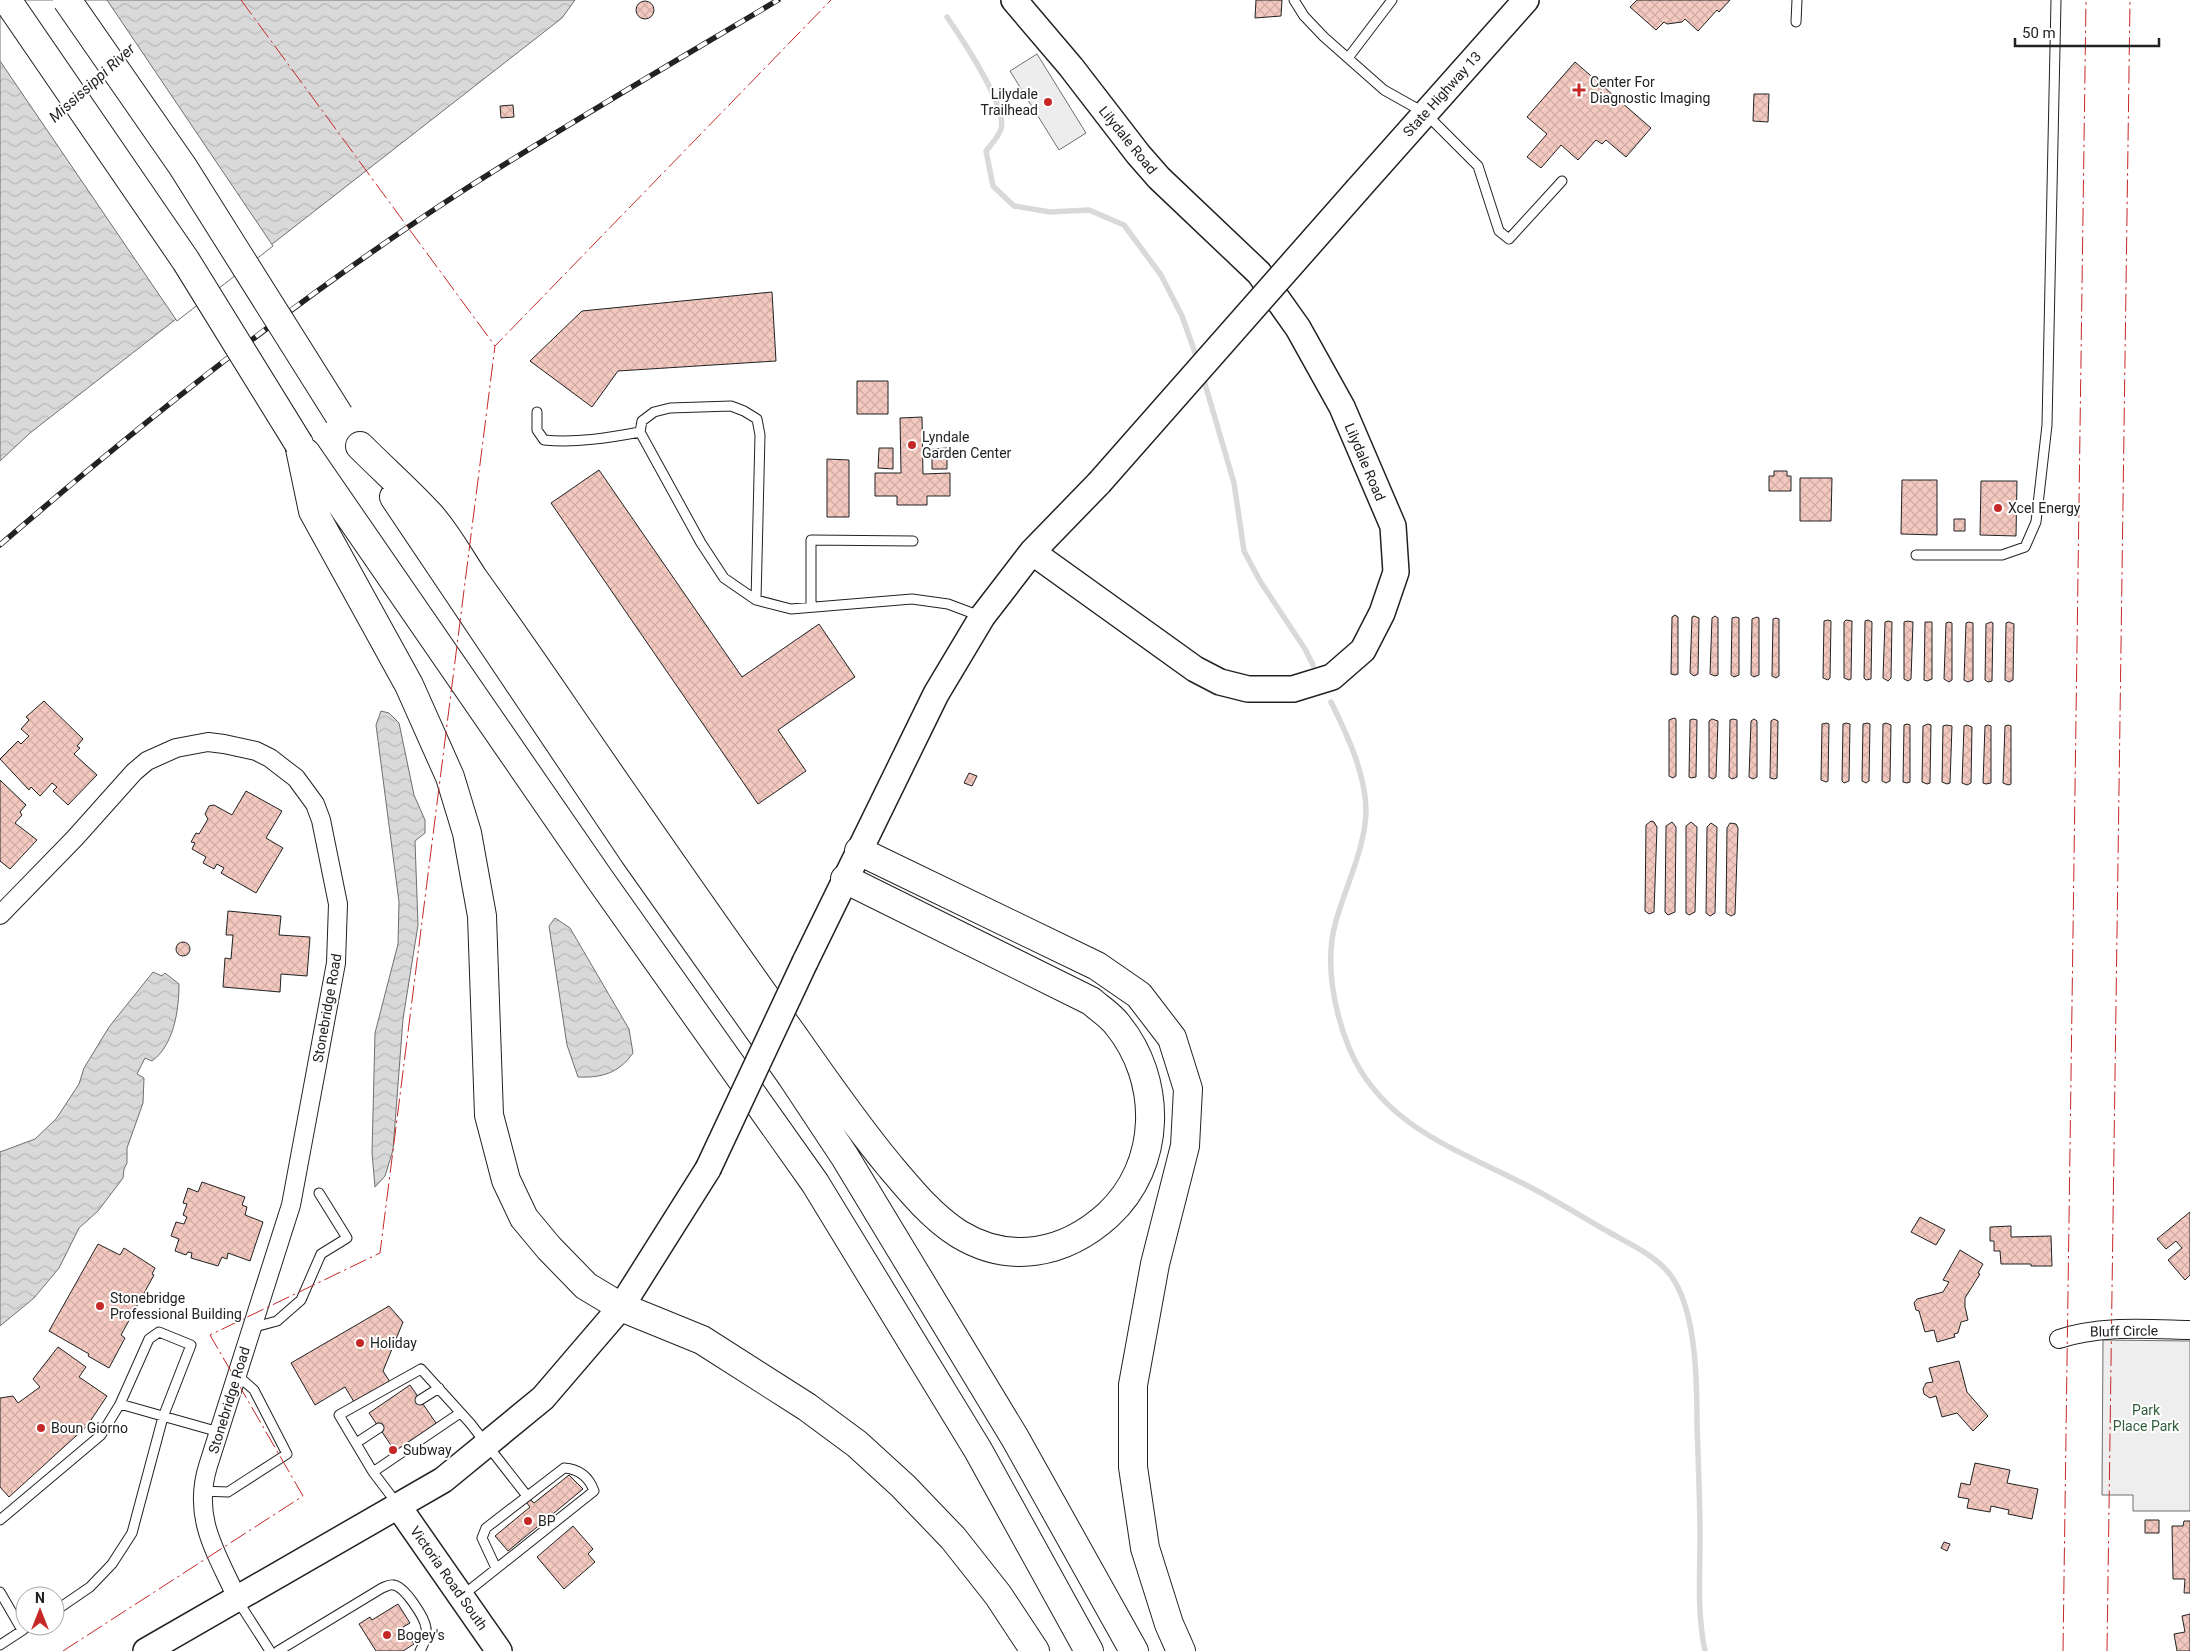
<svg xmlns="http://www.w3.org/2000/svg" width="2190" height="1651" viewBox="0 0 2190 1651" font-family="Roboto,sans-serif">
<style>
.park{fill:#eee;stroke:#6f6f6f}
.parking{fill:#ededed;stroke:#6f6f6f}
.water{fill:url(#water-waves);stroke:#6f6f6f}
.pier{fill:#fff;stroke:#6f6f6f}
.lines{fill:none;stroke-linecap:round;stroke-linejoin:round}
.stream{stroke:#d9d9d9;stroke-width:5.5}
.building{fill:url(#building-cross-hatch);stroke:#222}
.lane-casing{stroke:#222;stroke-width:11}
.street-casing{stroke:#222;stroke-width:20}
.secondary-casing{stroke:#222;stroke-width:28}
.highway-casing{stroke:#222;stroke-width:30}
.lane{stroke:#fff;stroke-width:9}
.street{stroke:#fff;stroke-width:18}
.secondary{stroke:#fff;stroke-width:25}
.highway{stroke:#fff;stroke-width:28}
.rail-casing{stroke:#222;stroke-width:5.5}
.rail{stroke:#fff;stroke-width:4;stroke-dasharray:11;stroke-linecap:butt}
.secondary-bridge-casing{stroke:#222;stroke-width:28;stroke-linecap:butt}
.highway-bridge-casing{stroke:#222;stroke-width:30;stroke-linecap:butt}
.secondary-bridge{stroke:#fff;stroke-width:25}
.highway-bridge{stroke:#fff;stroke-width:28}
.power{stroke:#c62828;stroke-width:1;stroke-dasharray:18 4 2.5 4;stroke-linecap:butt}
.poi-dot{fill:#c62828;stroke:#fff;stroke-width:2}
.labels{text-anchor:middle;stroke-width:4;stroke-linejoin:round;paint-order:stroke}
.poi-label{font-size:14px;fill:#222;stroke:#fff;text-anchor:start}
.street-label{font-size:14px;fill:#222;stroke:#fff}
.park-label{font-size:14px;fill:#2f5e38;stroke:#fff}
.water-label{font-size:15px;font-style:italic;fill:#222;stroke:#fff}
</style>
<defs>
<pattern id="water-waves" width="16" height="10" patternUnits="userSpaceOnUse" patternTransform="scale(1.25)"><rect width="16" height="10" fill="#d9d9d9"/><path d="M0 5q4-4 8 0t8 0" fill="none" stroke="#bababa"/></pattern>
<pattern id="building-cross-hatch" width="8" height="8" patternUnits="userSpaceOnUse" patternTransform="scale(1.25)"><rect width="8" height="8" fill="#f3c9c0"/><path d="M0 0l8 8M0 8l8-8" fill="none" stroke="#d0aca5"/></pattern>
</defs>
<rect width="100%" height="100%" fill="#fff"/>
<!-- park -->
<path class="park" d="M2103 1340 2190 1341V1511H2133V1495H2102Z"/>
<!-- parking -->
<path class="parking" d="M1037 54 1086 133 1059 150 1010 71Z"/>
<!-- water -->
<path class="water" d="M0 0H575L562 18 30 433 0 461Z
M381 711 389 713 399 723 414 795 425 820V833L415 841 418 925 403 1019 393 1150 385 1176 375 1187 372 1153 375 1033 398 944 399 902 376 725Z
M555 918 570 928 629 1029 633 1053C619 1073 602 1078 578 1077L567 1045 549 926Z
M153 972 162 976 165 973 179 984C179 1010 174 1045 152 1061L145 1058 137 1074 144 1078 143 1103 127 1148V1163L124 1169 123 1178 98 1211 79 1228 59 1268 34 1298 0 1326V1152L35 1139 56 1119 79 1084 84 1068 109 1027Z"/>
<!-- pier -->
<path class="pier" d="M0 0H107L273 246 177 321 0 61Z"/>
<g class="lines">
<!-- stream -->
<path class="stream" d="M947 17C960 36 1008 107 1001 129 999 136 991 145 986 151L993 186 1014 206 1050 212 1089 210 1124 225 1161 275 1182 316 1198 361
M1203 377 1234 483 1244 551 1260 581 1305 649 1313 665
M1331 702C1347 734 1366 775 1366 811 1365 849 1346 885 1336 921 1324 961 1334 1012 1350 1050 1383 1127 1459 1150 1528 1186 1555 1200 1581 1216 1607 1231 1631 1245 1661 1257 1675 1282 1696 1317 1697 1382 1697 1422 1698 1460 1700 1499 1700 1537 1700 1575 1697 1613 1705 1651"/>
</g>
<!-- building -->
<path class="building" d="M1256 0H1282L1281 16 1255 18Z
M1637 0H1730L1719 12 1717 10 1698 31 1685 19 1682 22 1667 24 1664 22 1656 30 1630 7Z
M636 10a9 9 0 1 1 18 0a9 9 0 1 1-18 0Z
M1575 62 1651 128 1626 157 1606 140 1602 144 1596 140 1578 160 1561 145 1541 168 1527 157 1547 134 1527 117Z
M1754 94H1769L1768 122 1753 121Z
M513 105 514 117 501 118 500 106Z
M772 292 776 361 618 371 592 407 530 361 582 311Z
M857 381H888V414H857Z
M922 417 923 474 950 473V496H927V505H897V496H875V473H901L900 418Z
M879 448H893V469L878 468Z
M947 448V469H932V449Z
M827 459 849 460V517H827Z
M599 470 742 677 819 624 855 677 778 730 806 771 758 804 551 503Z
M1774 471H1787V476H1791V491H1769V476H1774Z
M1800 478H1832L1831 521H1800Z
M1902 480H1937V535L1901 534Z
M1981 481H2017L2016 536 1980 535Z
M1954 519H1965V531H1954Z
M1675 615 1678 617V674L1675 675 1671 674 1672 617Z
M1694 616 1699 618 1698 674 1694 676 1690 673 1692 617Z
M1715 616 1718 618V675L1715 676 1710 674 1712 618Z
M1736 617 1739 618V675L1734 677 1731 675 1732 618Z
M1757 617 1759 618V675L1754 677 1751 675 1752 619Z
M1776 618 1779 619V676L1776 678 1772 676 1773 619Z
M1828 620 1831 621 1830 678 1828 680 1823 678 1824 621Z
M1846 620 1852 621 1851 679 1849 680 1844 678V622Z
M1868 620 1872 622 1871 679 1866 680 1864 678 1865 621Z
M1888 621 1892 622 1891 678 1888 681 1883 678 1885 622Z
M1907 621 1913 622 1911 679 1908 681 1904 679V622Z
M1925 622H1932V679L1927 681 1924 680Z
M1949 622 1952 623V680L1949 682 1944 679 1946 623Z
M1969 622 1973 623V680L1968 682 1964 680 1966 623Z
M1991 622 1993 623 1992 681 1988 682 1985 680 1986 624Z
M2009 622 2014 624 2013 680 2009 682 2005 680 2006 623Z
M44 701 83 739 77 746 80 748 74 754 97 775 68 805 53 791 57 787 52 783 40 796 31 787 29 790 0 759 18 741 21 744 29 736 21 729 29 720 26 717Z
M1674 718 1676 719V776L1673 778 1669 776V720Z
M1693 719 1697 720 1696 777 1691 778 1689 777 1690 720Z
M1712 719 1718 721 1716 777 1713 779 1709 777V721Z
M1733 719 1737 720V777L1732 779 1729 777 1730 720Z
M1754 719 1757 721V777L1753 779 1749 777 1751 721Z
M1774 719 1778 721 1777 778 1774 779 1770 778 1771 721Z
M1827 723 1829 724 1828 781 1826 782 1821 780 1822 724Z
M1846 723 1850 724 1849 781 1844 783 1842 781 1843 724Z
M1867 723 1870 724 1869 781 1866 783 1862 781 1863 724Z
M1886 723 1891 725 1890 781 1886 783 1882 781 1883 724Z
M1907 724 1910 725V782L1907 783 1903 782 1904 725Z
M1928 724 1931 725 1930 783 1927 784 1922 782 1923 726Z
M1946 725 1952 726 1950 783 1947 784 1942 782 1943 726Z
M1967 725 1972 727 1971 783 1967 785 1962 783 1964 726Z
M1988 725 1991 726V783L1986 784 1983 783 1985 726Z
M2008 725 2011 726V784L2008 785 2003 783 2005 726Z
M969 773 977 776 972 786 964 783Z
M0 780 26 805 20 812 22 815 15 823 37 840 10 869 0 861Z
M246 791 282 811 266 838 283 848 256 893 221 873 224 868 217 864 214 869 203 863 206 857 192 849 195 843 191 842 196 833 199 834 208 819 205 814 209 806 214 805 232 815Z
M1651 821 1654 822 1657 827 1654 912 1649 914 1645 911 1646 825Z
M1672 822 1676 827 1675 912 1668 915 1665 912 1666 826Z
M1691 822 1697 827 1695 912 1689 915 1686 913V826Z
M1711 823 1717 827 1715 913 1710 916 1706 913 1707 827Z
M1730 823 1736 824 1738 828 1735 914 1731 916 1726 913 1727 828Z
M228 911 281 916 279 935 310 937 307 976 281 974 280 992 223 987 225 958 231 959 233 935H226Z
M176 949a7 7 0 1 1 14 0a7 7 0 1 1-14 0Z
M202 1182 245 1197 242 1205 247 1207 245 1215 263 1222 250 1261 228 1253 227 1259 222 1257 218 1266 191 1258 192 1253 188 1252 186 1255 175 1251 179 1239 171 1236 176 1222 184 1224 187 1217 183 1215 187 1204 183 1203 188 1188 198 1192Z
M2190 1212V1275L2185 1280 2168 1260 2182 1248 2176 1241 2166 1249 2157 1239Z
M1920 1217 1945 1230 1936 1245 1911 1232Z
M2011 1226V1237L2051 1236 2052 1266H2031V1264H2001L2000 1251H1994V1241H1990V1227Z
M98 1244 120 1255 124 1248 155 1268 152 1274 154 1275 121 1335 125 1338 109 1368 88 1356 89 1354 49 1331Z
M1960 1250 1983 1264 1978 1273 1980 1274 1965 1298V1307L1968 1320 1961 1322 1958 1333 1954 1334 1955 1337 1937 1342 1934 1330 1925 1332 1919 1311 1916 1310 1914 1303 1917 1299 1943 1292 1949 1282 1943 1280Z
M389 1306 403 1322 383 1371 390 1382 354 1402 345 1387 315 1405 291 1363Z
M58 1347 86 1367 79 1377 107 1396 87 1426 9 1497 0 1487V1398L13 1396 18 1403 40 1387 33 1379Z
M1959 1361 1967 1392 1988 1416 1973 1431 1957 1413 1942 1417 1936 1396 1930 1398 1924 1394 1923 1389 1926 1383 1933 1382 1929 1368Z
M410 1385 438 1426 397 1454 369 1413Z
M1975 1463 2010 1470 2007 1483 2038 1489 2032 1519 2008 1514 2009 1510 1991 1506 1990 1512 1967 1508 1969 1499 1958 1497 1961 1483 1970 1485Z
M569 1475 583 1489 508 1551 495 1536 530 1507 526 1502 530 1499 534 1503Z
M2145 1520H2159V1533H2145Z
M2184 1521H2190V1593H2184L2185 1579H2173L2172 1526H2183Z
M573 1526 593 1549 588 1554 595 1562 564 1589 537 1557Z
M1944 1542 1950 1544 1947 1551 1941 1548Z
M398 1604 410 1623 403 1627 414 1644 403 1651H376L359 1624 370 1617 372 1620Z
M2190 1614V1651H2177L2174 1634 2185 1632 2182 1616Z"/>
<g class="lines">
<defs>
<path id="lane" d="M1294 0 1304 16 1324 37 1384 90 1425 113 1478 166 1499 231 1509 239 1562 181
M1796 22 1797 0
M1348 58 1392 0
M537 412V430L544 440C576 443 608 438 640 432
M1916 555H2002L2025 547 2036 522 2047 425 2056 0
M756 600 760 435 757 419 744 411 731 406 670 408 654 412 642 421 640 432 701 543 724 578 756 600 791 609 912 599 948 604 980 616
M811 607V540L913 541
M251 1328 277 1321 301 1300 321 1254 347 1238 319 1193
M420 1400 439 1388
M356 1443 379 1428
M373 1472 460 1413
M202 1491 228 1492 287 1454 254 1390 237 1375
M398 1505 373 1472 339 1415 421 1369 470 1423 527 1496
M0 1520 101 1435 120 1404 219 1432
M0 1592 22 1630 29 1626
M462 1596 594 1491C589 1477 579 1469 564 1468L486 1528 482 1538 496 1568
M238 1601 270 1651
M55 1611 90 1587 112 1564 132 1533 163 1417 191 1345 159 1332 149 1339 120 1404
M0 1645 23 1630
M278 1651 382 1588C385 1587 390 1584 393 1585 404 1585 425 1618 426 1628 427 1636 424 1644 420 1651"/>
<path id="street" d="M0 915 75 838 134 772 147 761 176 748 208 742 224 744 256 751 270 758 296 778 315 804 321 820 338 904 336 963 291 1205 208 1466C192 1518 216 1552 237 1598
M2059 1339C2101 1325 2147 1329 2190 1330"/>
<path id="secondary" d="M1014 0 1071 67 1138 154 1159 178 1259 273 1298 328 1342 407 1393 526 1396 572 1382 613 1363 650 1332 677 1293 689H1248L1220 682 1195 669 1032 552
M1358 189 1526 0
M805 962 936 694 982 617 1032 552 1099 483
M398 1506 499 1651
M146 1651 443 1480 543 1398 621 1307 708 1169"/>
<path id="highway" d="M299 444 313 511 409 685 450 777 467 833 482 916 489 1115 506 1180 524 1218 549 1248 586 1286 621 1307 702 1340 807 1407 857 1444 903 1486 953 1538 998 1595 1035 1651
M360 446C383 469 408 491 430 515 447 534 460 558 474 579 507 625 539 671 571 718 644 824 717 930 793 1035 824 1079 855 1124 889 1165 910 1190 932 1217 959 1234 1010 1265 1065 1254 1108 1215 1162 1165 1163 1080 1117 1024 1110 1015 1099 1008 1091 1001L845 879
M306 453 599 878 815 1183 978 1450 1089 1651
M394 497 634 854 792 1077 845 1157 1015 1438 1134 1651
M859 851 1097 966 1139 995 1172 1038 1188 1089 1185 1146 1155 1264 1133 1385V1467L1145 1548 1169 1624 1181 1651"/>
</defs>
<!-- lane casing -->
<use href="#lane" class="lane-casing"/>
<!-- street casing -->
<use href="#street" class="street-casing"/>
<!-- secondary casing -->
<use href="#secondary" class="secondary-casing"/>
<!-- highway casing -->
<use href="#highway" class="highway-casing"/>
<!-- lane -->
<use href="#lane" class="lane"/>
<!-- street -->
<use href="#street" class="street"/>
<!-- secondary -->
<use href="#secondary" class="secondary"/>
<!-- highway -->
<use href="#highway" class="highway"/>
<defs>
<path id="rail" d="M0 545C148 417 303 294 467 188 569 123 674 62 778 0"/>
</defs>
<!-- rail casing -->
<use href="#rail" class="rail-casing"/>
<!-- rail -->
<use href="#rail" class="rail"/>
<defs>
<path id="secondary-bridge" d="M1099 483 1358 189
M708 1169 805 962"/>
<path id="highway-bridge" d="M7 0 186 261 299 444
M67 0 183 167 339 415"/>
</defs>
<!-- secondary-bridge casing -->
<use href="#secondary-bridge" class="secondary-bridge-casing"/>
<!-- highway-bridge casing -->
<use href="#highway-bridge" class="highway-bridge-casing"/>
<!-- secondary-bridge -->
<use href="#secondary-bridge" class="secondary-bridge"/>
<!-- highway-bridge -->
<use href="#highway-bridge" class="highway-bridge"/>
<!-- power -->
<path class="power" d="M241 0 495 346
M63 1651 303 1496 210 1335 380 1253 495 346 831 0
M2063 1651 2086 0
M2107 1651 2130 0"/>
</g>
<!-- markers -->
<g class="poi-dot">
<path d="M1576.5 82.5h5v5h5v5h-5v5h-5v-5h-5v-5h5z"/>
<circle cx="1048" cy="102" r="5"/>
<circle cx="912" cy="445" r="5"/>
<circle cx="1998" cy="508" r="5"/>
<circle cx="100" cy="1306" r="5"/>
<circle cx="360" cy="1343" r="5"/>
<circle cx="41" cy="1428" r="5"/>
<circle cx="393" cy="1450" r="5"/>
<circle cx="528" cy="1521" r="5"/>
<circle cx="387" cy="1635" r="5"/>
</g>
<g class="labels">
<!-- poi labels -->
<g class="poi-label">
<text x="1590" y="87">Center For<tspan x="1590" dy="16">Diagnostic Imaging</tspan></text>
<text x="1038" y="99" text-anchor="end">Lilydale<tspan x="1038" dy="16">Trailhead</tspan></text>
<text x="922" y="442">Lyndale<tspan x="922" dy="16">Garden Center</tspan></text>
<text x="2008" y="513">Xcel Energy</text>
<text x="110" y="1303">Stonebridge<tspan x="110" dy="16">Professional Building</tspan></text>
<text x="370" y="1348">Holiday</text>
<text x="51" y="1433">Boun Giorno</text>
<text x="403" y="1455">Subway</text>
<text x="538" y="1526">BP</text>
<text x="397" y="1640">Bogey's</text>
</g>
<!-- street labels -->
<g class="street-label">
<text transform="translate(1442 94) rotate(-48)" y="5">State Highway 13</text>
<text transform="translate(1128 140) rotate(51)" y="5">Lilydale Road</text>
<text transform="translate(1365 462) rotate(67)" y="5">Lilydale Road</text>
<text transform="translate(327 1008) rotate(-80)" y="5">Stonebridge Road</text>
<text transform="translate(2124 1331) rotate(-1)" y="5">Bluff Circle</text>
<text transform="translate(229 1400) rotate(-73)" y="5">Stonebridge Road</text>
<text transform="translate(449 1578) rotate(55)" y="5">Victoria Road South</text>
</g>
<!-- park labels -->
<g class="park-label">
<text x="2146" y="1415">Park<tspan x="2146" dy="16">Place Park</tspan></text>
</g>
<!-- water labels -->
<g class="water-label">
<text transform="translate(92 83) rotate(-42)" y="5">Mississippi River</text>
</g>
</g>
<!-- north arrow -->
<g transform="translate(40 1611)"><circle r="24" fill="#ffffff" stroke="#a7a7a7"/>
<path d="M0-4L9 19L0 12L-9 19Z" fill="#c62828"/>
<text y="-8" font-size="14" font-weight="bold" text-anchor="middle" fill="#222222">N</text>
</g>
<!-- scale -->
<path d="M2015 38v8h144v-8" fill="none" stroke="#222222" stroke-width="2.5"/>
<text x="2022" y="38" font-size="15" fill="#222222" stroke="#ffffff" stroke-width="4" paint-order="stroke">50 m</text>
</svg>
